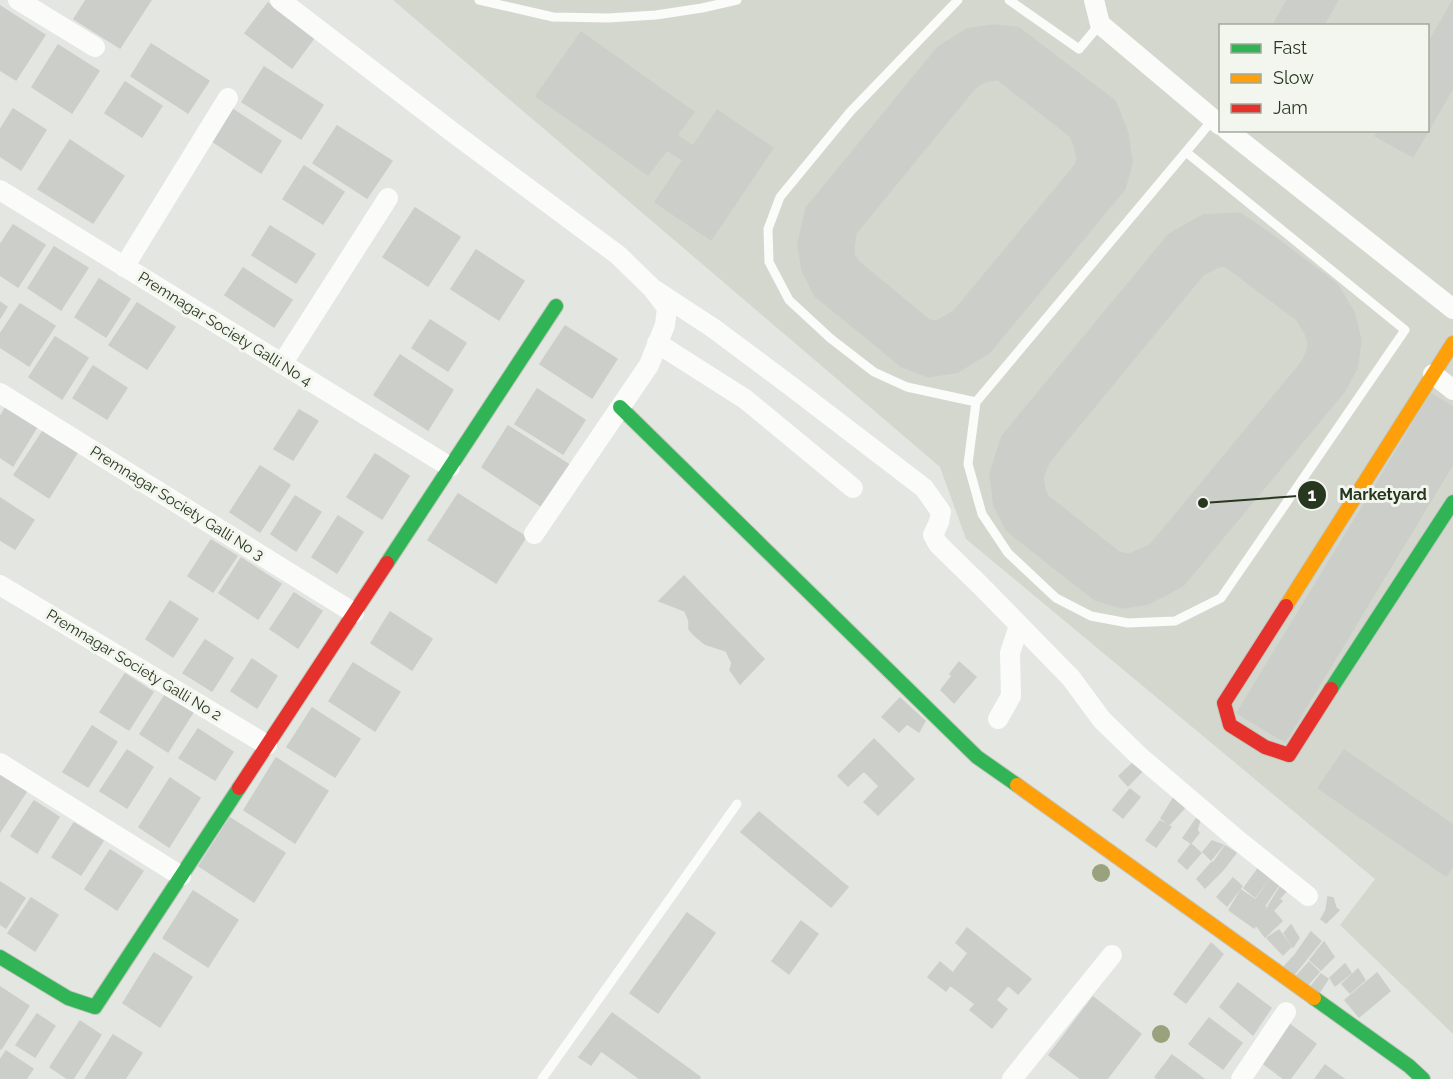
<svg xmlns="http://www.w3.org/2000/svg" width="1453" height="1079" viewBox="0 0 1453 1079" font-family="Raleway,sans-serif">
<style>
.built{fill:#d4d7ce;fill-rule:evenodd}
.building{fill:#cccfc9;stroke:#cccfc9;stroke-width:1.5;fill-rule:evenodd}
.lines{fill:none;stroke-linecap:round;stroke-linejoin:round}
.fast-casing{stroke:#c1c6bc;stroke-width:16}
.slow-casing{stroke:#c1c6bc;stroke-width:16}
.jam-casing{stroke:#c1c6bc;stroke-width:16}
.lane{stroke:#fbfbfa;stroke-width:9}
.street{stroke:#fbfbfa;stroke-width:20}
.fast{stroke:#30b455;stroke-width:14}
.slow{stroke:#ff9f0a;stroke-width:14}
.jam{stroke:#e5322d;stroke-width:14}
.tree{fill:#98a37d}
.labels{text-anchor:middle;stroke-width:6;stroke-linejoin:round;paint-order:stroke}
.street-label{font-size:15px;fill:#283720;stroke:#f2f6ee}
.leader{fill:none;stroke:#283720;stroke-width:2}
.callout-dot{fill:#283720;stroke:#f2f6ee;stroke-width:2}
.mark-label{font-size:18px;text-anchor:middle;font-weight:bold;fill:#fff}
.callout-label{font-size:16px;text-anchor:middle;font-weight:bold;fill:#283720;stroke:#f2f6ee;stroke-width:6;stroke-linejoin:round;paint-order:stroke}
</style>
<rect width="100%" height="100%" fill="#e4e6e1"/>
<!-- built -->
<path class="built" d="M393 0H1453V1034L1340 925 1375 879 966 539 940 467ZM1220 26H1428V130H1220Z"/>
<!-- building -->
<path class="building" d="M86 0H151L120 48 74 19Z
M1287 0H1338L1323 26H1273Z
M1453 0V88L1413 157 1375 136 1378 130H1428V44Z
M268 3 314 38 292 68 245 33Z
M0 6 45 35 16 80 0 70Z
M994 25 1019 28 1115 101 1128 133 1132 163 1125 189 990 352 958 372 928 377 901 366 815 296 802 270 798 244 806 208 938 47 967 29ZM995 80H998L1070 136 1075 148 1077 159 1076 164 954 311 939 320 934 321 928 319 858 261 854 254V246L856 233 975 88 986 81Z
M581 32 694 112 677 135 693 146 717 110 773 148 711 240 655 202 683 160 667 150 648 175 536 96Z
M151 44 209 81 188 113 131 76Z
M58 45 99 71 72 113 32 87Z
M264 67 323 105 301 139 242 102Z
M125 82 162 106 142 137 105 113Z
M13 109 46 130 21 170 0 156V130Z
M232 109 281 141 261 173 212 141Z
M337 126 392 161 367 198 313 163Z
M70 140 124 176 93 223 38 189Z
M304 166 344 192 323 224 283 199Z
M415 208 460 237 428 286 383 257Z
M1240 213 1268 232 1337 284 1354 312 1361 340 1357 368 1344 392 1183 586 1148 604 1122 608 1095 600 1007 531 994 506 990 473 1002 436 1169 234 1203 215ZM1225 266 1297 320 1305 333 1308 343 1307 351 1301 363 1150 545 1132 553 1126 554 1119 552 1048 496 1045 490 1043 478 1049 462 1203 275 1218 267Z
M13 225 45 245 18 287 0 275V245Z
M270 226 315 254 296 283 252 255Z
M54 247 88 268 61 310 28 288Z
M476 250 524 281 499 320 451 289Z
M243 268 292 300 274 327 225 295Z
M99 279 130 299 106 337 75 317Z
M0 302 7 307 0 318Z
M137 303 175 327 147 369 109 345Z
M20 304 55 326 29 366 0 347V334Z
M430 320 466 343 448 371 412 348Z
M565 326 617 359 592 398 540 364Z
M55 337 88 358 62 399 29 377Z
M400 355 453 390 428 430 374 395Z
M93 366 127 388 107 419 73 398Z
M537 389 585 420 563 454 515 424Z
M1431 394 1453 407V464L1285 742 1237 713Z
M9 402 40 422 13 466 0 457V417Z
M299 410 318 421 293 460 274 449Z
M508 426 571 466 544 508 482 467Z
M43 431 77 453 49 498 14 475Z
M375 454 409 476 382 519 347 497Z
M260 466 290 485 260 532 230 512Z
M458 494 526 537 496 583 428 540Z
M295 496 321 512 296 551 271 534Z
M0 498 34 520 15 549 0 540Z
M338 516 363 532 337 573 312 557Z
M211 540 237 556 213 592 188 576Z
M241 558 281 584 258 619 219 593Z
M684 576 764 659 740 684 730 670 732 663 726 651 705 644 694 635 689 629V621L685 611 659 601Z
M294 593 322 611 298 648 270 629Z
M170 601 198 619 173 657 146 639Z
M390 612 432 639 412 670 371 643Z
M205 640 233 658 212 691 183 673Z
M252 659 277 676 257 708 231 691Z
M959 662 976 677 954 703 941 690 952 676 950 674Z
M353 663 400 692 375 731 329 701Z
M125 674 153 692 129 730 100 712Z
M167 692 195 709 168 752 140 734Z
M900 698 925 721 919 732 907 724 899 732 882 717Z
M312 708 360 739 335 777 287 747Z
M92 726 117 742 88 787 63 772Z
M198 729 233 752 215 780 179 758Z
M874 739 914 779 878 815 864 802 879 786 864 771 848 786 838 776Z
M127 750 153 767 127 808 100 791Z
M1344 750 1453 825V866L1446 876 1318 788Z
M276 758 328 791 295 843 244 810Z
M1136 760 1146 767 1128 786 1119 776Z
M0 771 28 789 0 832Z
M170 778 200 798 169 847 139 827Z
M1130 789 1140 797 1123 818 1113 810Z
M1176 794 1187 805 1169 825 1161 818Z
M34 801 59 817 37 853 11 836Z
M759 812 848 887 831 907 741 832Z
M230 818 285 853 254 902 199 866Z
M1196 819 1200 820 1197 830 1199 833 1191 843 1183 838Z
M1160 821 1171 827 1156 847 1146 840Z
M74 823 103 841 81 875 52 857Z
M1212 841 1223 845 1211 860 1203 852Z
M1191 844 1201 853 1187 869 1178 861Z
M1225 846 1236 853 1223 870 1214 862Z
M110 850 143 871 117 910 85 889Z
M1212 862 1222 871 1205 888 1197 879Z
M1262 863 1274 872 1255 897 1244 888Z
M1275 873 1283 879 1265 905 1256 899Z
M1233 878 1242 886 1227 906 1217 897Z
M1284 881 1290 887 1279 899 1282 901 1274 910 1269 905Z
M0 882 25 898 6 928 0 924Z
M1241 890 1266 907 1254 928 1229 910Z
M193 891 238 920 208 967 163 938Z
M1328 897 1333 898 1336 908 1339 910 1326 923 1321 919 1326 910Z
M31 898 58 915 35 951 8 933Z
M1269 906 1282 921 1265 937 1256 925Z
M687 913 715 933 658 1013 630 993Z
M801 921 818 934 789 974 772 961Z
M1291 925 1299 938 1293 947 1284 933Z
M967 928 1031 979 1018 994 1008 985 996 1000 1007 1009 992 1028 970 1010 975 1004 950 985 946 991 928 977 940 962 953 973 968 953 956 943Z
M1279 930 1291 947 1283 955 1267 938Z
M1311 932 1321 941 1292 977 1283 968 1295 955Z
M1324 942 1334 957 1321 970 1310 960Z
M1211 943 1223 954 1186 1003 1174 994Z
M154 953 192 977 160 1027 123 1003Z
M1309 962 1319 972 1305 988 1294 979Z
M1345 964 1351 973 1335 986 1330 978Z
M1358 969 1365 980 1350 993 1342 984Z
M1377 973 1390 991 1359 1017 1345 1000Z
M1321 974 1328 979 1317 996 1308 990Z
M1238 983 1271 1008 1253 1035 1220 1007Z
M0 987 29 1006 1 1049H0Z
M1093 997 1141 1034 1107 1079H1081L1049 1055Z
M612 1013 700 1077 699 1079H640L601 1051 591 1065 579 1057Z
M37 1014 55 1026 35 1057 16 1045Z
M1209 1018 1242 1043 1223 1069 1189 1044Z
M80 1021 101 1035 73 1079H68L50 1067Z
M1288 1023 1316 1044 1290 1079H1284L1260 1061Z
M113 1035 142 1053 125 1079H85Z
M6 1051 33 1069 26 1079H0V1060Z
M1172 1055 1204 1079H1158L1155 1077Z
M1325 1065 1344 1079H1315Z"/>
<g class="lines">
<defs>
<path id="fast" d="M620 407 977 757 1017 785
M387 563 556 306
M1331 689 1453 502
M0 957 68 998 95 1007 239 788
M1314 998 1409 1066 1423 1079"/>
<path id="slow" d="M1286 606 1453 343
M1017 785 1314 998"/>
<path id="jam" d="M1286 606 1224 703 1230 725 1265 747 1289 755 1331 689
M239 788 387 563"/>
</defs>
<!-- fast casing -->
<use href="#fast" class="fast-casing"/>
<!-- slow casing -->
<use href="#slow" class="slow-casing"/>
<!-- jam casing -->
<use href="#jam" class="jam-casing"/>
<!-- lane -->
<path class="lane" d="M479 0 553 17 608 18 656 15 702 8 737 0
M958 0 850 112 780 197 768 229 769 262 789 300 830 338 874 372 907 387 976 402
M1009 0 1079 49 1100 24
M1186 152 1405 330 1221 598 1175 621 1128 623 1091 616 1056 598 1008 553 982 514 968 464 976 402 1200 135 1213 119
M542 1079 737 804"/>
<!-- street -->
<path class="street" d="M18 0 95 47
M280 0 455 134 618 255 652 288 667 308 665 325 649 365 534 534
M1094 0 1100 24 1220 125
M1227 130 1453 309
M0 190 450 467
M124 267 228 98
M652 288 713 328 792 387 924 488 941 512 939 522 933 535 938 544 981 586 1071 678 1102 720 1138 755 1239 841 1308 896
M657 343 745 399 853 488
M282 364 388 198
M1433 374 1453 390
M0 393 354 613
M0 585 267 745
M998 719 1011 696 1010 653 1019 626
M0 763 181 876
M1012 1079 1112 955
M1241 1079 1286 1012"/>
<!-- fast -->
<use href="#fast" class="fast"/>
<!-- slow -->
<use href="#slow" class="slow"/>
<!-- jam -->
<use href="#jam" class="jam"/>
</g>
<!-- trees -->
<g class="tree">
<circle cx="1101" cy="873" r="9"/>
<circle cx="1161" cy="1034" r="9"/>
</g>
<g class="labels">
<!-- street labels -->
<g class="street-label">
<text transform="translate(225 329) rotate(32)" y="5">Premnagar Society Galli No 4</text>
<text transform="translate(177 503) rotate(32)" y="5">Premnagar Society Galli No 3</text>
<text transform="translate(134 665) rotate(31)" y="5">Premnagar Society Galli No 2</text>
</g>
</g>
<!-- callouts -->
<path class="leader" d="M1203 503L1312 495"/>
<g class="callout-dot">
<circle cx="1203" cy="503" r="6"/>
<circle cx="1312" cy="495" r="15"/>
</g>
<g class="mark-label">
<text x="1312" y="501">1</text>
</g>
<g class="callout-label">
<text x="1383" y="500">Marketyard</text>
</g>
<!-- legend -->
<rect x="1219" y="24" width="210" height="108" fill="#f2f6ee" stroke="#a1aa9c" stroke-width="1.5"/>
<rect x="1231" y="44" width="30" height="9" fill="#30b455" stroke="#a1aa9c" stroke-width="1.5"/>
<text x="1273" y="54" font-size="18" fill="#283720">Fast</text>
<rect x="1231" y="74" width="30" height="9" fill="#ff9f0a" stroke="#a1aa9c" stroke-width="1.5"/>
<text x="1273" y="84" font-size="18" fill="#283720">Slow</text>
<rect x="1231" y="104" width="30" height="9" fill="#e5322d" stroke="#a1aa9c" stroke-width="1.5"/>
<text x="1273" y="114" font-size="18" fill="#283720">Jam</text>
</svg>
